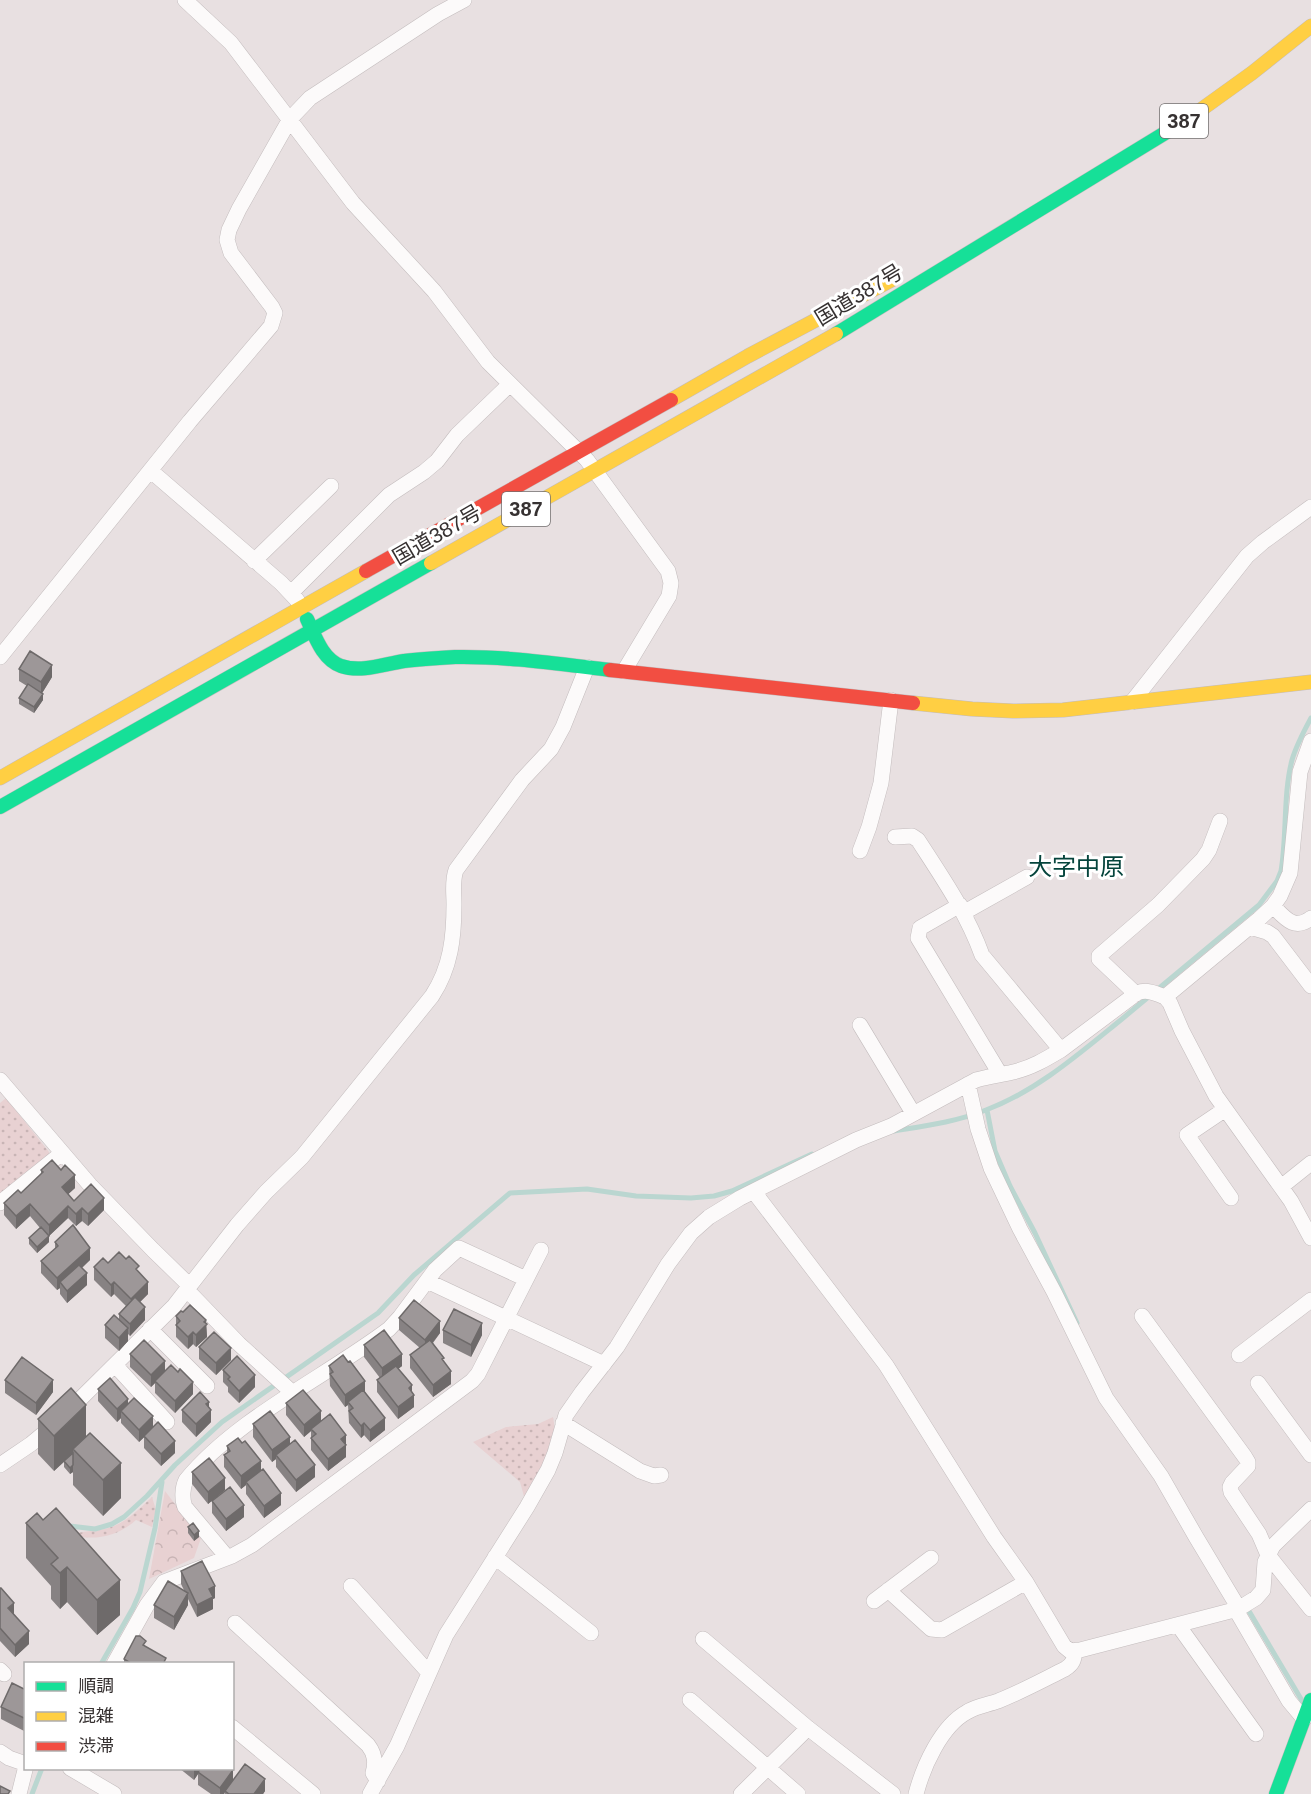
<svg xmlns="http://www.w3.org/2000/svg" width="1311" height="1794" viewBox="0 0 1311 1794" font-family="Helvetica,'Noto Sans JP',sans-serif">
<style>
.grass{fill:url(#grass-dots)}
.park{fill:url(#park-crowns)}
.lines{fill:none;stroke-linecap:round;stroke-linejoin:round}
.stream{stroke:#bad6d0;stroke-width:5}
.street-casing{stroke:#c3bcbd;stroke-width:16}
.fast-casing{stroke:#c3bcbd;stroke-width:15}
.slow-casing{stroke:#c3bcbd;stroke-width:15}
.jam-casing{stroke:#c3bcbd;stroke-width:15}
.street{stroke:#fcfafa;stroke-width:15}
.fast{stroke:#16e098;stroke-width:14}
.slow{stroke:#ffcf43;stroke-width:14}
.jam{stroke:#f24e42;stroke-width:14}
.wall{fill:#878283}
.shaded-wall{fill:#6e6a6a}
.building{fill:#9d9798;stroke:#6e6a6a;stroke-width:1.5}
.labels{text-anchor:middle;stroke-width:6;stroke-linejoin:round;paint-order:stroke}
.shield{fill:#fff;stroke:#726f6f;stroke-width:1.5}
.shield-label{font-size:20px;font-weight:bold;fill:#363131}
.street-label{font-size:21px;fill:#363131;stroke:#fff}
.quarter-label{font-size:24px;fill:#05443c;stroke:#fff}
</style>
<defs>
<pattern id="grass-dots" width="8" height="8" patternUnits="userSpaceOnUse" patternTransform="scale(1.5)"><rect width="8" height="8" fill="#e8d1d2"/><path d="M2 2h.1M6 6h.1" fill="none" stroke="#c8b4b5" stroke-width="1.8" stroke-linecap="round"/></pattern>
<pattern id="park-crowns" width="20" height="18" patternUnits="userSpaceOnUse" patternTransform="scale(1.5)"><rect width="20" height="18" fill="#e8d1d2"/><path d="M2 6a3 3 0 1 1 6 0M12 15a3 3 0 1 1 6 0" fill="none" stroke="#c8b4b5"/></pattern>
</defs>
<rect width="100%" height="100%" fill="#e8e0e1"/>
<!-- grass -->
<path class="grass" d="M6 1098 49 1152V1159L0 1198V1103Z
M553 1417C560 1447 538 1475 525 1500L520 1482 473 1442 506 1427 538 1424Z
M152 1497 156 1510 152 1527 136 1520C117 1537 95 1541 70 1535 80 1532 89 1531 99 1530 122 1527 136 1512 152 1497Z"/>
<!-- park -->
<path class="park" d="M165 1491 201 1538 194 1558 149 1579Z"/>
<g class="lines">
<!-- stream -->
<path class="stream" d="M987 1110 995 1151 1010 1186 1035 1233 1077 1323
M893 1131C924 1126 956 1122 986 1110 1037 1091 1080 1053 1122 1019 1168 981 1213 943 1259 905L1277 881 1281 871C1287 836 1283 794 1292 760 1296 746 1304 731 1311 718
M70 1526 95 1529 112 1524 124 1517 147 1496 175 1465 222 1422 378 1313 414 1275 510 1193 587 1189 636 1196 691 1198 714 1196 732 1191 812 1154
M1246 1606 1304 1704
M101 1664 133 1608 140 1592 155 1528 162 1482
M32 1794 42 1768"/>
<defs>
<path id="street" d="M185 0 231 43 353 203 434 291 488 362 587 460 668 571 671 583 669 596 624 671
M151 471 281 583 297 600
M254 561 331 486
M291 593 389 495 424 472 437 461 457 435 509 385
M0 657 190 421 271 326 275 313 272 307 231 253 227 240 229 230 239 209 290 119 310 98 438 14 464 0
M1132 702 1247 556 1263 542 1311 507
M895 837 912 836 918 840C942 877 967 913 982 955L1061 1050
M860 851 869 827 881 783 891 700
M960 905 920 928 918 938 1000 1074
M1273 906C1285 918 1294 931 1311 918
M963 913 1027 877
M1250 927 1267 932 1273 936 1311 986
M1136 994 1099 959V956L1158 905 1203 859 1209 850 1220 821
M1165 997 1170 1003 1182 1031 1216 1096 1291 1201 1311 1238
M860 1025 913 1113
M0 1080 90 1185 153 1250 190 1286
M968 1084 978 1129 991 1168 1020 1229 1054 1292 1106 1398 1161 1476 1196 1537 1235 1602 1236 1610 1289 1701 1304 1719
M1224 1110 1187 1135 1231 1198
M1281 1187 1311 1163
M754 1192 886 1365 994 1537 1026 1582 1064 1646 1070 1651 1080 1650 1238 1609 1256 1598 1263 1590 1265 1562 1273 1546 1311 1509
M0 1203 62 1153
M427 1281 604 1364
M187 1290 239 1344 294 1394
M1142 1316 1245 1457 1248 1462V1466L1232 1483 1230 1487 1231 1492 1259 1534 1268 1555 1311 1609
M150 1329 207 1386
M1239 1355 1311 1300
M115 1365 167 1422
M1258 1383 1311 1455
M563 1423 640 1471 654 1476 661 1475
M0 1465 31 1444 54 1425 174 1306 237 1225 266 1192 302 1157 432 996C451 967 454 937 454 904 454 892 452 881 456 870L522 780 551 749 563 727 587 667
M227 1557 185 1507C182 1500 182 1488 186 1480 237 1418 324 1378 389 1329L400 1317 435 1270 459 1248 526 1279
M495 1557 591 1633
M351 1586 429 1673
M888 1590 931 1629 942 1630 1026 1582
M874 1601 931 1558
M235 1623 368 1745C375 1754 376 1762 373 1773L378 1781
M1178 1625 1256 1734
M703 1639 808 1728 893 1794
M114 1664 147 1605 164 1582 232 1556 252 1545 472 1381 478 1374 541 1250
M0 1670 4 1674
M690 1700 798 1794
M232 1727 313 1794
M0 1752 9 1758 26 1764
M70 1768 114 1794
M19 1794 26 1766
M370 1794 397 1746 446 1635 527 1507 548 1470 555 1453 566 1415 582 1392 617 1347 668 1264 691 1233 709 1217 740 1198 856 1140 891 1126 976 1080C989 1076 1001 1075 1013 1072 1031 1068 1046 1059 1061 1050L1137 993C1147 989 1155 993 1165 997L1259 919 1273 906 1280 896 1290 873 1300 772 1311 741
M741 1794 808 1728
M916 1794C923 1767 941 1726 967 1712 976 1706 987 1705 998 1701 1021 1692 1043 1680 1065 1669 1073 1664 1074 1660 1075 1651"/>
<path id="fast" d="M836 334 1188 119
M307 619C315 636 322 659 341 666 362 673 384 664 404 661 421 659 438 658 455 657 506 656 559 664 610 670
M0 807 431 563
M1276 1794 1311 1700"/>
<path id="slow" d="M1188 119 1252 73 1311 26
M671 400 748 356 895 278
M431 563 836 334
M913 703 972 709 1013 711 1063 710 1311 682
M0 778 366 571"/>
<path id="jam" d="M366 571 671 400
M610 670 913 703"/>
</defs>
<!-- street casing -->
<use href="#street" class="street-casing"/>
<!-- fast casing -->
<use href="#fast" class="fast-casing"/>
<!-- slow casing -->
<use href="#slow" class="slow-casing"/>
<!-- jam casing -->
<use href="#jam" class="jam-casing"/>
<!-- street -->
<use href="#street" class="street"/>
<!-- fast -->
<use href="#fast" class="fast"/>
<!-- slow -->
<use href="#slow" class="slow"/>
<!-- jam -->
<use href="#jam" class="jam"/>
</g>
<!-- wall -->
<path class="wall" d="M19 669 52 677 42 693 43 700 34 713 19 704V698L27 686 19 681Z
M41 1170 75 1188 68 1194 74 1201 104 1210 88 1226 82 1221 76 1226 68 1218 49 1236V1242L37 1253 29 1244V1238L40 1228 30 1216 16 1229 4 1215V1203L21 1193 41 1174Z
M55 1242 90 1260 82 1268 87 1285 67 1303 60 1294V1288L57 1290 41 1273V1261L55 1249Z
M108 1263 139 1272 148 1294 140 1302 145 1320 130 1336 128 1334V1341L119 1351 105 1338V1325L119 1320V1314L126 1306 114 1294 111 1297 94 1280V1267Z
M183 1312 206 1324 207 1337 196 1347 193 1344 188 1349 176 1337V1316Z
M399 1318 440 1333 433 1343 444 1362 451 1384 433 1397 410 1368V1355L420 1348 399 1330Z
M443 1330 482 1335 471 1357 443 1343Z
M364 1345 402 1366 398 1369 412 1392 414 1407 398 1419 377 1392V1380L380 1378 364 1357Z
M199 1347 231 1360 216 1375 199 1359Z
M130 1354 165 1371 193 1394 175 1413 155 1393V1383L151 1387 130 1367Z
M329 1366 365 1392 385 1430 370 1442 364 1435 361 1438 349 1423 348 1405 345 1407 330 1386Z
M223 1370 255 1387 239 1403 228 1392V1387L223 1382Z
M5 1380 53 1392 36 1415 5 1393Z
M98 1389 128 1404 153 1427 175 1453 161 1466 144 1448V1437L139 1442 121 1423V1418L117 1422 98 1401Z
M286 1403 346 1435V1457L328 1471 311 1450V1431L304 1437 286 1415Z
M209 1407 211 1422 196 1437 182 1422V1410Z
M38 1419 86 1436 121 1498 103 1516 73 1485V1472L70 1474 64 1467V1462L54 1471 38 1454Z
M253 1424 290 1445 315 1477 296 1492 276 1467V1459L272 1462 253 1437Z
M227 1446 261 1471 281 1505 264 1518 246 1494V1485L241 1489 224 1467V1455L227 1454Z
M192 1472 225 1490 208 1504 192 1484Z
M212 1501 244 1517 226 1531 212 1513Z
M26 1523 120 1615 97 1635 67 1602 60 1609 51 1599V1586L26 1558Z
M188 1527 199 1537 194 1541 188 1533Z
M181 1571 215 1598 213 1599V1609L197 1617 188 1599V1605L174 1630 154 1618V1605L184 1590 181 1584Z
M0 1588 29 1644 15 1657 0 1641Z
M124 1659 166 1664H124Z
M26 1690V1732L1 1719V1707Z
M179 1768H230L233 1781 265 1791 263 1794H225V1793L224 1794H211L198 1785V1774L194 1780Z"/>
<!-- shaded-wall -->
<path class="shaded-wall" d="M52 665V677L41 695V682Z
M43 694V700L34 713V707Z
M75 1175V1188L62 1200V1187Z
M104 1198V1210L88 1226V1214Z
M30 1204V1216L16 1229V1216Z
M68 1206V1218L49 1236V1242L37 1253V1247L49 1236V1225Z
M82 1208V1221L76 1226V1214Z
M90 1248V1260L63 1285 60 1282V1288L57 1290V1278Z
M87 1273V1285L67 1303V1291Z
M114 1282V1294L111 1297V1285Z
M148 1282V1294L131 1311V1299Z
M145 1307V1320L130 1336V1324Z
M206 1320 207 1337 196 1347V1335Z
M440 1321V1333L425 1352V1340Z
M482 1323V1335L471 1357V1345Z
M128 1328V1341L119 1351V1338Z
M193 1332V1344L188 1349V1337Z
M231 1348V1360L216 1375V1363Z
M402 1354V1366L382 1381V1368Z
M165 1361V1373L151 1387V1375Z
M451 1371V1384L433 1397V1385Z
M255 1375V1387L239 1403V1391Z
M53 1380V1392L36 1415V1403Z
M365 1381V1393L348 1402V1405L345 1407V1395Z
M193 1382V1394L175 1413V1401Z
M412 1385V1396L414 1395V1407L398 1419V1407L409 1388Z
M128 1399V1411H121V1418L117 1422V1409Z
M209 1402V1412L211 1410V1422L196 1437V1424L206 1404Z
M86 1405V1441L73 1449V1453L54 1471V1436Z
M321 1411V1424L311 1429V1431L304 1437V1425Z
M153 1416V1429L139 1442V1430Z
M385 1418V1430L370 1442V1430Z
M364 1423V1435L361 1438V1426Z
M346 1435V1457L328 1471V1459L341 1439Z
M290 1437V1449L276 1455V1459L272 1462V1450Z
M175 1441V1453L161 1466V1454Z
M261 1461V1473L246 1482V1485L241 1489V1476Z
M121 1463V1498L103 1516V1480Z
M73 1465V1472L70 1474V1468Z
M315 1465V1477L296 1492V1480Z
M225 1478V1490L208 1504V1492Z
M281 1493V1505L264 1518V1506Z
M244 1505V1517L226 1531V1519Z
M199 1531V1537L194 1541V1535Z
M67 1567V1602L60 1609V1573Z
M120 1580V1615L97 1635V1600Z
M215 1586V1598L213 1599V1609L197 1617V1605L209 1589Z
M188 1593V1605L174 1630V1617Z
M14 1603V1615L8 1608Z
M29 1631V1644L15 1657V1645Z
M194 1768H202L194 1780Z
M233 1770V1783L225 1791 224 1794H220V1788Z
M265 1779V1791L263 1794H254Z"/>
<!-- building -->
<path class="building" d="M30 651 52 665 41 682 19 669Z
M28 684 43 694 34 707 19 698Z
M52 1160 61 1170 65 1165 75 1175 62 1187 74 1201 91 1184 104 1198 88 1214 82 1208 76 1214 68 1206 49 1225 30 1204 16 1216 4 1203 18 1190 21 1193 43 1172 41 1170Z
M73 1225 90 1248 57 1278 41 1261 58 1246 55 1242Z
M41 1227 49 1236 37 1247 29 1238Z
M119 1252 126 1259 129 1256 139 1266 136 1269 148 1282 131 1299 114 1282 111 1285 94 1267 103 1258 108 1263Z
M79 1265 87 1273 67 1291 60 1282Z
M135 1297 145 1307 130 1324 119 1314Z
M414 1300 440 1321 425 1340 399 1318Z
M190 1305 206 1320 204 1322 207 1324 196 1335 193 1332 188 1337 176 1325 180 1321 176 1316 181 1311 183 1312Z
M454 1309 482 1323 471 1345 443 1330Z
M114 1315 128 1328 119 1338 105 1325Z
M384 1330 402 1354 382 1368 364 1345Z
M214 1332 231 1348 216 1363 199 1347Z
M144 1340 165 1361 151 1375 130 1354Z
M430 1340 444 1358 442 1359 451 1371 433 1385 410 1355Z
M343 1355 348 1362 350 1361 365 1381 345 1395 330 1374 333 1372 329 1366Z
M237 1356 255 1375 239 1391 228 1379 230 1377 223 1370Z
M22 1357 53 1380 36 1403 5 1380Z
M171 1365 178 1372 180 1369 193 1382 175 1401 155 1381Z
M396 1366 412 1385 409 1388 414 1395 398 1407 377 1380Z
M110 1378 128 1399 117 1409 98 1389Z
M71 1388 86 1405 54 1436 38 1419Z
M303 1390 321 1411 304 1425 286 1403Z
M363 1390 385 1418 370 1430 364 1423 361 1426 349 1411 353 1408 348 1402Z
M200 1392 209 1402 206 1404 211 1410 196 1424 182 1410Z
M134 1398 153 1416 139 1430 121 1411Z
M270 1411 290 1437 272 1450 253 1424Z
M330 1414 346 1435 341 1439 346 1445 328 1459 311 1438 316 1434 311 1429Z
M158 1422 175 1441 161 1454 144 1436Z
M90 1433 121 1463 103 1480 73 1449Z
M238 1438 242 1443 245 1441 261 1461 241 1476 224 1455 230 1451 227 1446Z
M295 1440 315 1465 296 1480 276 1455Z
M73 1453V1465L70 1468 64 1461Z
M209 1458 225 1478 208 1492 192 1472Z
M263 1469 281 1493 264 1506 246 1482Z
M230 1487 244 1505 226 1519 212 1501Z
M56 1508 120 1580 97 1600 67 1567 60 1573 51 1564 58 1558 26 1523 37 1513 43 1520Z
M193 1523 199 1531 194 1535 188 1527Z
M202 1561 215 1586 209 1589 213 1597 197 1605 181 1571Z
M168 1581 188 1593 174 1617 154 1605Z
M0 1588H1L14 1603 8 1608 29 1631 15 1645 0 1628Z
M136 1636H140L146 1641 143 1645 166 1658 163 1664H132L124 1659Z
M12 1683 26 1690V1719L1 1707Z
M245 1764 265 1779 254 1794H229L225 1791Z
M201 1768H230L233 1770 220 1788 198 1772Z
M0 1786 10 1791 8 1794H0Z"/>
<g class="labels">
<!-- shield labels -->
<g class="shield">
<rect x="1160" y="104" width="48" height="34" rx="4.5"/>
<rect x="502" y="492" width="48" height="34" rx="4.5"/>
</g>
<g class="shield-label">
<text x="1184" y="128">387</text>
<text x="526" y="516">387</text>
</g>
<!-- street labels -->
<g class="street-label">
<text transform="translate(859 295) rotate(-31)" y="7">国道387号</text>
<text transform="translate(437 535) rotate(-30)" y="7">国道387号</text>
</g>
<!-- quarter labels -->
<g class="quarter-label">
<text x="1076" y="875">大字中原</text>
</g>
</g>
<!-- legend -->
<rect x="24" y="1662" width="210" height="108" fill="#ffffff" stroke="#afadad" stroke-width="1.5"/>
<rect x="36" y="1682" width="30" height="9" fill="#16e098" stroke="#afadad" stroke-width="1.5"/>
<text x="78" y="1692" font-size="18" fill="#363131">順調</text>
<rect x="36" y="1712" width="30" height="9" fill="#ffcf43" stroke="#afadad" stroke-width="1.5"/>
<text x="78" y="1722" font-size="18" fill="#363131">混雑</text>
<rect x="36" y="1742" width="30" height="9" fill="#f24e42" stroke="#afadad" stroke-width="1.5"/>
<text x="78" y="1752" font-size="18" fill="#363131">渋滞</text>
</svg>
